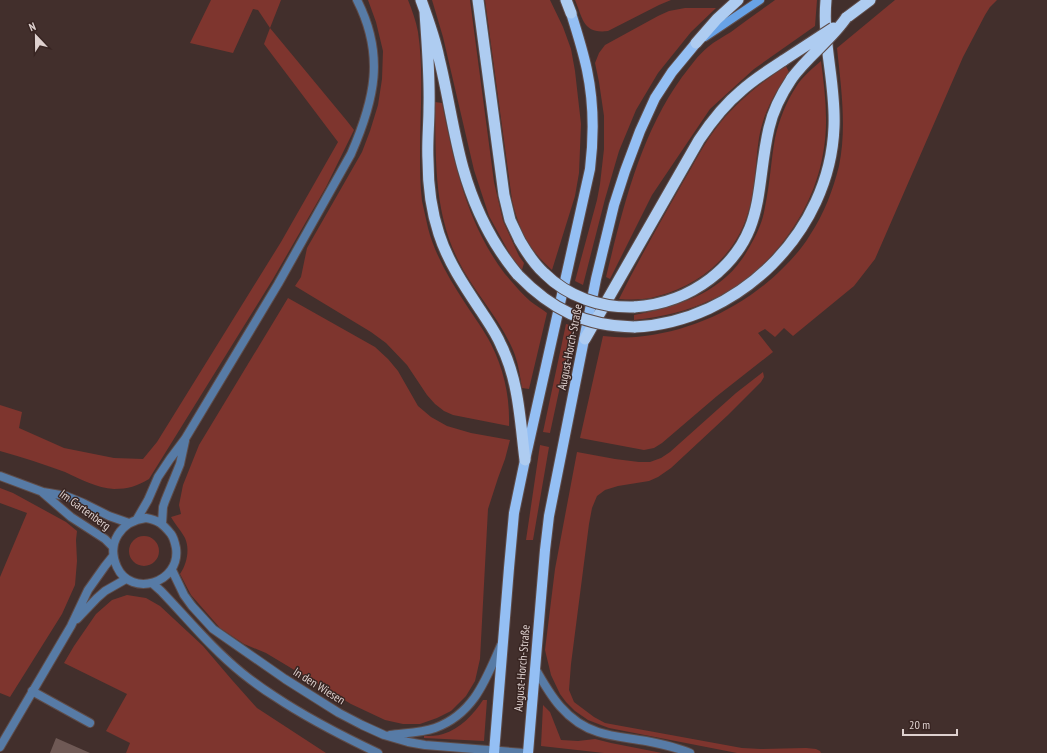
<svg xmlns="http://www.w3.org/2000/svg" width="1047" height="753" viewBox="0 0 1047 753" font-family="'PT Sans Narrow',sans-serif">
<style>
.green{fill:#7e352e}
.building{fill:#6f5955}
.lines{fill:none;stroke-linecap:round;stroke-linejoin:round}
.service-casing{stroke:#5e4c49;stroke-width:10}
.minor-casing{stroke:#5e4c49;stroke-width:10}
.tertiary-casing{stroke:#5e4c49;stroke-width:10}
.secondary-casing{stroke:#5e4c49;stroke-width:10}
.primary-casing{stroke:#5e4c49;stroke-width:12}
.trunk-casing{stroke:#5e4c49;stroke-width:13}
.service{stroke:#577ba6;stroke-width:8}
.minor{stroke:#577ba6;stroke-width:8}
.tertiary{stroke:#577ba6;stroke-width:8}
.secondary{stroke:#68a2e6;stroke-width:8}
.primary{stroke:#94bff4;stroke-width:10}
.trunk{stroke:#aeccf1;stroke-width:11}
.trunk-bridge-casing{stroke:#5e4c49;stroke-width:13;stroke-linecap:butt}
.trunk-bridge{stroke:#aeccf1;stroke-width:11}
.labels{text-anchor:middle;stroke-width:3;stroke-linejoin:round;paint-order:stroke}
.street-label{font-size:12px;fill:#ded1cf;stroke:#382522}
</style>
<rect width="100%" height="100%" fill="#422f2c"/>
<!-- green -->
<path class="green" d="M211 0H281L270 28 347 121 354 130 326 187 273 279 149 479C137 486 128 489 114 489 97 488 80 479 65 472 43 464 22 457 0 451V405L22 412 19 428 64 448 114 458 143 459 157 442 281 242 338 142 264 44 270 28 258 10 253 9 233 53 190 43Z
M368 0H408C412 10 416 21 418 32 424 72 420 112 420 153 420 169 420 185 422 201 424 210 426 219 428 228 435 255 450 280 465 303 474 317 484 330 491 344 504 370 510 397 509 426L453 415 444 411 435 404 427 395 407 365 386 343 371 332 295 286 301 277 307 248 362 152 370 131 378 105 382 79 383 51 376 22Z
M432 0H470L494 182 503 221 519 256 524 263 522 270 511 256 489 216 474 170 443 37Z
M485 0H550L563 27 571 49 575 71 581 124 579 173 575 196 552 270C529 250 519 230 512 200Z
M575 0H671L659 5 608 31C583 34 583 19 575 0Z
M775 0H817L815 26 754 69 710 109 652 195 610 279 606 277C623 208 640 135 682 77 690 67 698 55 708 47 715 41 723 37 731 32 745 21 760 11 775 0Z
M895 0H997L990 7 985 15 963 57 875 259 854 286 793 336 784 328 775 337 765 329 758 333 773 352 717 396 662 443 654 448 644 450 580 438 603 336C614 337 625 338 636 337 692 332 744 307 783 268 793 258 803 247 810 235 824 214 833 190 839 166 847 127 841 87 837 48Z
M685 8H716L691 32 658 73 636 110 619 151 605 199 583 285 575 281 597 200 600 184 604 149V116L599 82 595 63 599 53 605 45 658 16 669 11Z
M821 61C825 92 829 123 823 154 813 214 768 274 713 299 688 311 662 317 634 320V315C675 307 717 295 742 259 745 255 747 251 750 246 757 234 763 221 765 207 770 184 771 160 775 138 779 120 786 102 796 87 802 77 812 69 821 61Z
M786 66 789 72C775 92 763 114 759 138 755 164 756 191 747 216 734 257 698 286 658 296 646 300 632 300 619 299 639 259 661 221 683 182 695 162 705 141 720 123 739 100 762 82 786 66Z
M435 102 442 103C454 163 467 224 505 274 513 283 521 293 530 301 535 305 542 309 547 313L529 389 522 388C520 375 518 362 513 350 499 317 473 291 458 260 433 210 436 155 435 102Z
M288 298 375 347 388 359 398 371 418 406 431 417 447 426 471 433 510 440 505 459 498 478 488 509 480 659 475 681 466 696 451 711 437 718 420 724H403L385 720 351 704 266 653 244 644 220 628 191 595 180 574C187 564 190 549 185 538 182 532 175 524 171 517L181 514 179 505 183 485 199 445Z
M566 324 573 326 550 433 543 432Z
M763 372 764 377 761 382 728 415 671 468 658 477 649 481 618 486 605 490 597 496 592 508 589 524 571 664 569 690 574 702 594 717 605 723 742 748 761 749 806 748 816 749 820 751 821 753H737L609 728 601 725 588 720 575 711 566 702 560 694 551 675 545 650 555 569 577 452 615 459 639 462H650L661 458 670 452 736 393Z
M540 445 549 447 533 540H526Z
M0 488 13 493 66 522 77 531 76 540 77 561 75 585 62 614 10 697 0 693V577L27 513 0 503Z
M129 551a15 15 0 1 1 30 0a15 15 0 1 1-30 0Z
M127 595 146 598 160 606 203 646 232 680 257 708 326 753H126L130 743 106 731 127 694 64 663 74 646 96 614 112 600Z
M483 700H487L484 741 424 738V736C430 736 437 736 443 734 460 729 474 714 483 700Z
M543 705 550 712 561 740 578 741 595 739 611 743 662 753H604L541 746Z"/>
<!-- building -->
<path class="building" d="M56 738 90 753H50Z"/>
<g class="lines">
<defs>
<path id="service" d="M32 691 90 723"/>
<path id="minor" d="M0 476 43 492 66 496 83 503 109 516 129 523
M43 493 71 517 105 539 113 547"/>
<path id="tertiary" d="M146 518C158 520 163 524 171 534 174 538 175 543 176 548 181 583 131 598 117 567 106 543 121 521 146 518Z
M137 519 148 500 158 477 170 459 185 439 278 284 351 154C375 99 385 55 357 0
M162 524 163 507 165 501 180 464 185 441
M172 570 184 595 192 606 213 629 285 679 339 713 362 725 384 735 408 742 425 745 524 753
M152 583 161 591C187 618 212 649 242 673 252 681 263 689 274 696 307 718 342 736 378 753
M77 619 97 598 105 591 126 579
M535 668C550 695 566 722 598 732 613 737 630 738 646 741 661 744 676 747 690 753
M390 735C404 733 421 733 435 728 474 714 486 679 501 645
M0 747 71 626 88 590 105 566 113 556"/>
<path id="secondary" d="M705 37 760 0"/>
<path id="primary" d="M494 753 509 568 514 513 525 460 590 169C594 136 594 103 587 70 583 51 577 32 571 13
M528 753 545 550 549 516 596 279 614 205 625 171 640 131 655 98 672 72 696 43"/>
<path id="trunk" d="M421 0C428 19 435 38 439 58 448 94 453 132 463 168 474 207 492 244 518 275
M478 0 504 195 510 220 520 241
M566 0 571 13
M425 12C427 44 430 76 429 108 429 125 427 143 428 160 428 185 431 210 439 234 448 262 465 287 481 311 488 322 496 333 501 345 519 381 520 421 525 460
M846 18 870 0
M696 43 717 19 738 0
M634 307C662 305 689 295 710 279 767 235 755 188 769 128 773 110 782 93 792 78
M634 327C739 322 830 232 834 127 836 84 822 43 826 0
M585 339 699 140C711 122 724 105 741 91 754 79 769 70 784 60"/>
</defs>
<!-- service casing -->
<use href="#service" class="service-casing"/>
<!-- minor casing -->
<use href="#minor" class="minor-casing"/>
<!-- tertiary casing -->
<use href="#tertiary" class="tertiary-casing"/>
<!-- secondary casing -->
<use href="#secondary" class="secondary-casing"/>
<!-- primary casing -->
<use href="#primary" class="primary-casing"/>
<!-- trunk casing -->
<use href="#trunk" class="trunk-casing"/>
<!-- service -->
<use href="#service" class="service"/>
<!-- minor -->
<use href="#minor" class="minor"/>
<!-- tertiary -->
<use href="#tertiary" class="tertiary"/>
<!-- secondary -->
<use href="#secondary" class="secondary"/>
<!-- primary -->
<use href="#primary" class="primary"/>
<!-- trunk -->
<use href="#trunk" class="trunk"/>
<defs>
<path id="trunk-bridge" d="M784 60 833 28
M792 78C808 56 831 40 846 18
M520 241C527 253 534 264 544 273 568 297 601 308 634 307
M518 275C552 310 585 326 634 327"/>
</defs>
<!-- trunk-bridge casing -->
<use href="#trunk-bridge" class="trunk-bridge-casing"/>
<!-- trunk-bridge -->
<use href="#trunk-bridge" class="trunk-bridge"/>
</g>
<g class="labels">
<!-- street labels -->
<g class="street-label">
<text transform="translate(570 347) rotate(-79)" y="4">August-Horch-Straße</text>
<text transform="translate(85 510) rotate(36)" y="4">Im Gartenberg</text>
<text transform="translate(522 668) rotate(-85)" y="4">August-Horch-Straße</text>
<text transform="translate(319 686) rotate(32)" y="4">In den Wiesen</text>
</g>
</g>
<!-- north arrow -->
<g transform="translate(36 36) rotate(338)" stroke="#382522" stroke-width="3" paint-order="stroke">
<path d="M0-3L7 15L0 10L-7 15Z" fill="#ded1cf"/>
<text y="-6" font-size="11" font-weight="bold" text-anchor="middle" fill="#ded1cf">N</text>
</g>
<!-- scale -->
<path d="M903 729v6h54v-6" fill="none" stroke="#ded1cf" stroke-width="2"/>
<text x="909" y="729" font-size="12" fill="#ded1cf" stroke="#382522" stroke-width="3" paint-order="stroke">20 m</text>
</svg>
